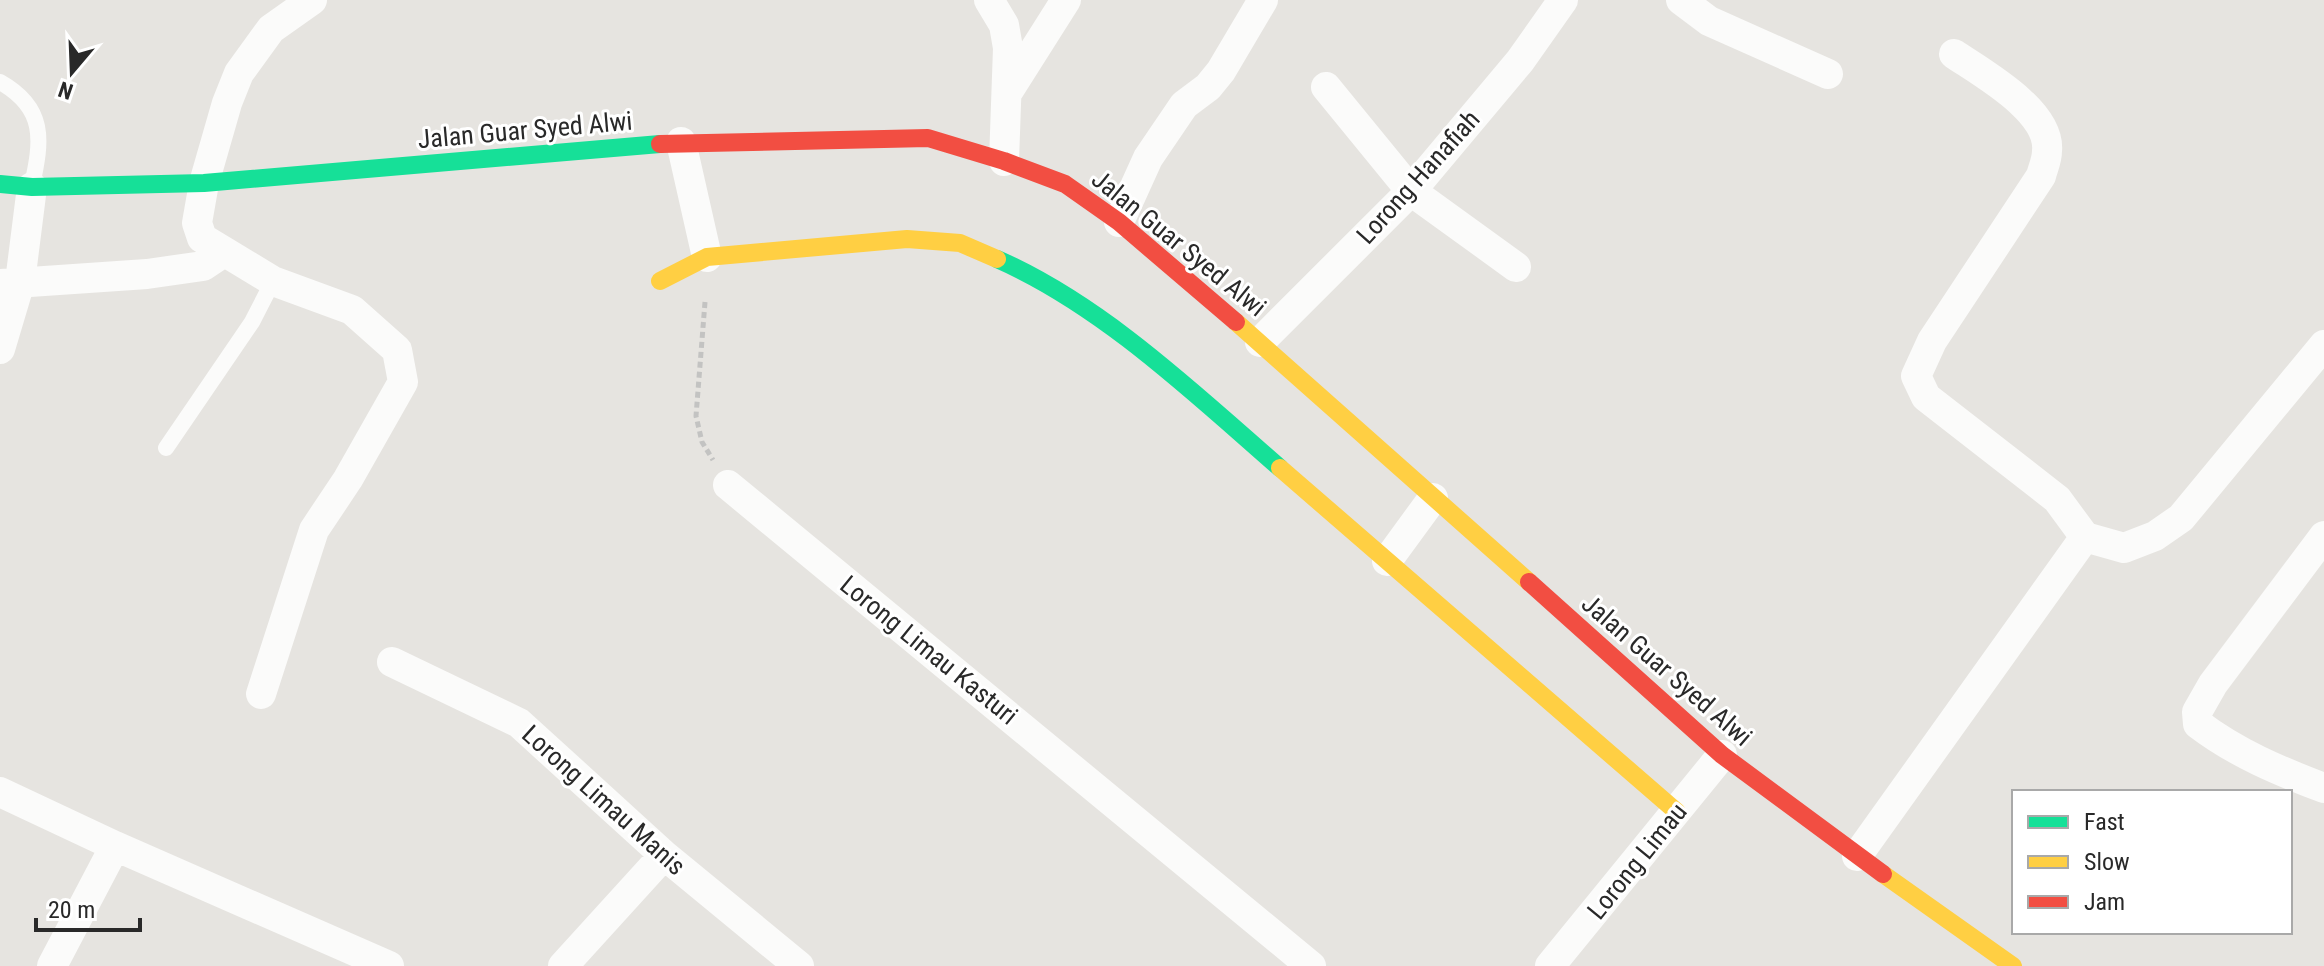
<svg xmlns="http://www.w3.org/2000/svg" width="2324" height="966" viewBox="0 0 2324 966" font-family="'Roboto Condensed',sans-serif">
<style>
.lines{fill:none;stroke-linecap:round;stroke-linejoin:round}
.path{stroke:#c3c3c2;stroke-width:5;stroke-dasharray:6 4;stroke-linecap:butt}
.lane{stroke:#fbfbfa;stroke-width:16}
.street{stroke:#fbfbfa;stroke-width:30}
.fast{stroke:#16e098;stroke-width:18}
.slow{stroke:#ffcf43;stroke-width:18}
.jam{stroke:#f24e42;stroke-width:18}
.labels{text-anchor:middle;stroke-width:6;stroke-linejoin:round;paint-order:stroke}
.street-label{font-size:26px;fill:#292929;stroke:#fff}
</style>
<rect width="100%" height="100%" fill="#e6e4e0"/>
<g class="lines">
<!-- path -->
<path class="path" d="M705 302 696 416 702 442 713 460"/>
<!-- lane -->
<path class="lane" d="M0 82C46 108 42 140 32 185
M166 448 252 322 273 281"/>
<!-- street -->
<path class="street" d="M989 0 1004 25 1008 48 1004 161
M1681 0 1709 21 1828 74
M1326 87 1411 191 1516 267
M1009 90 1066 0
M681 142 707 257
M1119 222 1148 158 1184 105 1208 87 1221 71 1263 0
M0 284 147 274 203 266 224 252
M1260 342 1411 191 1520 61 1563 0
M0 349 20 282 32 187
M728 485 1311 966
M2324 536 2213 684 2197 712 2198 724C2236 753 2279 771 2324 788
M2085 537 2124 548 2155 536 2181 518 2324 345
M1387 561 1433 498
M392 662 519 723 664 855 799 966
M261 694 314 530 348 479 403 382 397 350 352 310 273 281 202 238 197 223 204 183 227 103 239 73 271 29 312 0
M0 792 115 846 389 966
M1857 856 2085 537 2057 499 1926 397 1916 376 1932 341 2041 176C2043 168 2047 160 2047 151 2051 111 1982 73 1954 54
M52 966 115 846
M563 966 664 855
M1550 966 1722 755"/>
<!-- fast -->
<path class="fast" d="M0 184 32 187 204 183 660 144
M997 259C1102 305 1194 393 1280 468"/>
<!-- slow -->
<path class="slow" d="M660 281 707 257 907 239 960 243 997 259
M1236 322 1529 582
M1280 468 1677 812
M1883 874 2013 966"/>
<!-- jam -->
<path class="jam" d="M660 144 928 138 1004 161 1065 184 1119 222 1236 322
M1529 582 1722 755 1883 874"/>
</g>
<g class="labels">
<!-- street labels -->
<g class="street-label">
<text transform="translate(525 130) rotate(-5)" y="9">Jalan Guar Syed Alwi</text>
<text transform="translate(1418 177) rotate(-48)" y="9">Lorong Hanafiah</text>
<text transform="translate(1179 243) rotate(39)" y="9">Jalan Guar Syed Alwi</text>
<text transform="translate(929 650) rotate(39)" y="9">Lorong Limau Kasturi</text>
<text transform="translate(1667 670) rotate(41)" y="9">Jalan Guar Syed Alwi</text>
<text transform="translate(604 800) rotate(42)" y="9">Lorong Limau Manis</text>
<text transform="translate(1637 861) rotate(-51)" y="9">Lorong Limau</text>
</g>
</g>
<!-- legend -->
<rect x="2012" y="790" width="280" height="144" fill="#ffffff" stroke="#a9a9a9" stroke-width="2"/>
<rect x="2028" y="816" width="40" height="12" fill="#16e098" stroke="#a9a9a9" stroke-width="2"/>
<text x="2084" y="830" font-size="24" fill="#292929">Fast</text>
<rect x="2028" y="856" width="40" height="12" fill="#ffcf43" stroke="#a9a9a9" stroke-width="2"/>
<text x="2084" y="870" font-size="24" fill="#292929">Slow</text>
<rect x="2028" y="896" width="40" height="12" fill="#f24e42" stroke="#a9a9a9" stroke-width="2"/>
<text x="2084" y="910" font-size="24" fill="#292929">Jam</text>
<!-- north arrow -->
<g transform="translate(72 72) rotate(199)" stroke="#ffffff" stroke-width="6" paint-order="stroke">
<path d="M0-6L14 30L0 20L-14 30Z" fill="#292929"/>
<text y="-12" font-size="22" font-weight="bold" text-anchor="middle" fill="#292929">N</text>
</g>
<!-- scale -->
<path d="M36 918v12h104v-12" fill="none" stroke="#292929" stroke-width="4"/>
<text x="48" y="918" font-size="24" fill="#292929" stroke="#ffffff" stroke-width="6" paint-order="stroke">20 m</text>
</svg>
